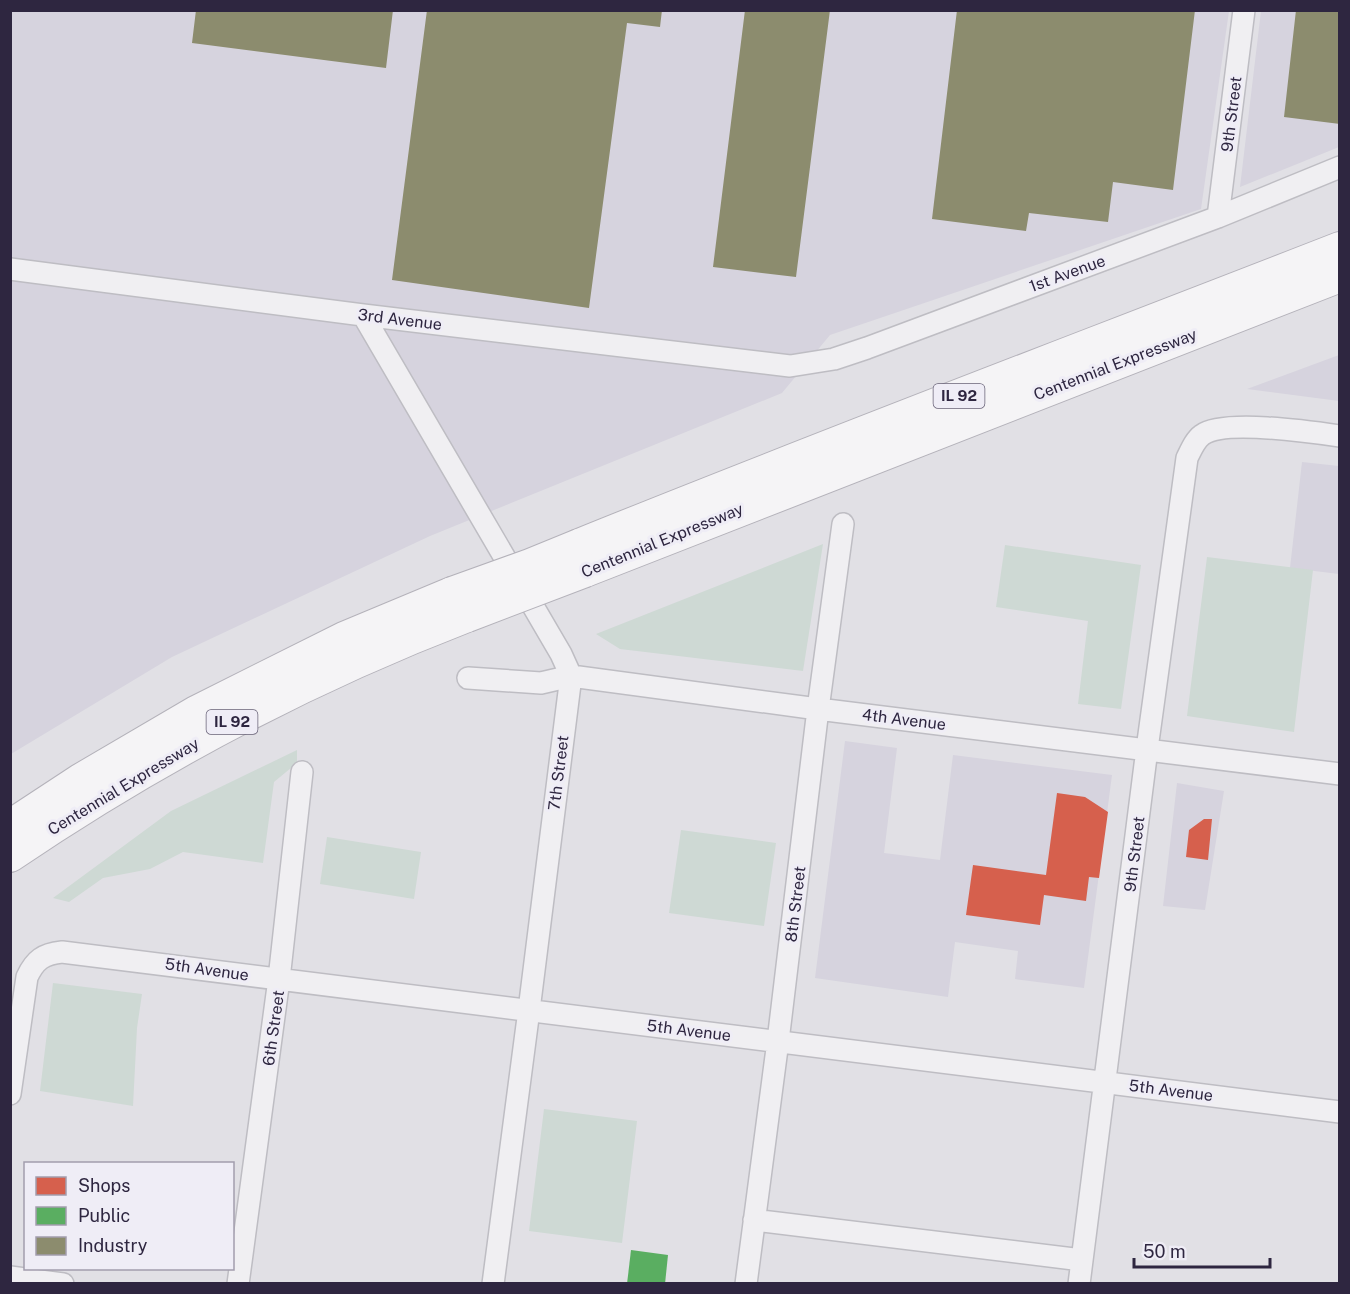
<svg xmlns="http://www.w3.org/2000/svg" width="1350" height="1294" viewBox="0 0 1350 1294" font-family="'Public Sans',sans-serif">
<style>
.built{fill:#d6d3de}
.green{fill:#ced9d4}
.shops{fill:#d6604d}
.public{fill:#5aae61}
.industry{fill:#8c8c6e}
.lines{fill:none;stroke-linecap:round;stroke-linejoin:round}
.minor-casing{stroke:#bebdc3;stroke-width:24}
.highway-casing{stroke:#b4b2ba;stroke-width:34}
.minor{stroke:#f0eff2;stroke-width:21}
.highway{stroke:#f5f4f6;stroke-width:32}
.highway-bridge-casing{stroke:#b4b2ba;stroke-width:34;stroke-linecap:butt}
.highway-bridge{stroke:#f5f4f6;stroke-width:32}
.labels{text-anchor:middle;stroke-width:6;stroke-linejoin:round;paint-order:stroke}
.shield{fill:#efedf6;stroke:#686277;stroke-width:1.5}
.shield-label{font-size:15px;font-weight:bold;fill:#2e2640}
.street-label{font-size:16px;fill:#2e2640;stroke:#efedf6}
</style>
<rect width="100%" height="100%" fill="#e1e0e5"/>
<!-- built -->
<path class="built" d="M11 11H1229L1201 209 830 335 782 393 430 536 172 657 11 754Z
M1261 11H1339V147L1240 187Z
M1339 355V401L1247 389Z
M1302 462 1339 466V574L1290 568Z
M845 741 897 748 884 853 940 860 953 755 1112 775 1084 988 1015 979 1018 951 955 942 948 997 815 978Z
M1177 783 1224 791 1205 910 1163 906Z"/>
<!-- green -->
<path class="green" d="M823 544 803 671 620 649 596 634Z
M1005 545 1141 565 1121 709 1078 704 1088 621 996 607Z
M1207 557 1313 570 1294 732 1187 716Z
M297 750V763L274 782 263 863 183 852 150 869 103 878 69 902 53 898 171 811Z
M681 830 776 843 764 926 669 913Z
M327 837 421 852 414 899 320 884Z
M53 983 142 994 137 1028 133 1106 40 1091Z
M544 1109 637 1121 622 1243 529 1231Z"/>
<!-- shops -->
<path class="shops" d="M1057 793 1085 797 1108 812 1099 878 1089 877 1086 901 1044 895 1040 925 966 915 973 865 1046 875Z
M1204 819H1212L1208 860 1186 857 1189 830Z"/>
<!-- public -->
<path class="public" d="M631 1250 668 1255 665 1284H627Z"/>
<!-- industry -->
<path class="industry" d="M196 10H393L386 68 192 43Z
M427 10H662L660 27 627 23 589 308 392 280Z
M745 10H830L796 277 713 267Z
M957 10H1195L1173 190 1113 182 1108 222 1029 213 1026 231 932 219Z
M1296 10H1340V124L1284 117Z"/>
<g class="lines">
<defs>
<path id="minor" d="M1218 217 1244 10
M10 269 363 315 790 366 834 359 867 348 1218 217 1340 167
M363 315 561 654 571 676 529 1010 493 1284
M468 678 541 683 571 676 818 709 1340 774
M10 1094 27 977C35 960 43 954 62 952L1340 1112
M754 1220 1082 1260
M10 1277 63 1284
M238 1284 279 979 302 772
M746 1284 778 1041 818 709 843 524
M1079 1284 1147 749 1187 458C1191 450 1195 440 1202 435 1223 419 1312 432 1340 436"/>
<path id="highway" d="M579 545C831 443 1086 347 1340 248
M585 571 1340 276
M10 826 80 780 196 712 344 638 452 593
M10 856C153 759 306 678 467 616"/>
</defs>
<!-- minor casing -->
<use href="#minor" class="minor-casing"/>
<!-- highway casing -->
<use href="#highway" class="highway-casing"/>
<!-- minor -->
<use href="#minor" class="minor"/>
<!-- highway -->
<use href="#highway" class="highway"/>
<defs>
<path id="highway-bridge" d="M452 593 530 565 579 545
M467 616 585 571"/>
</defs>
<!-- highway-bridge casing -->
<use href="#highway-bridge" class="highway-bridge-casing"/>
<!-- highway-bridge -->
<use href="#highway-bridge" class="highway-bridge"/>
</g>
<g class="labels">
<!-- shield labels -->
<g class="shield">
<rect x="933.5" y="384" width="51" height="24" rx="4.5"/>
<rect x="206.5" y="710" width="51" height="24" rx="4.5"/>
</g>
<g class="shield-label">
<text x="959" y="401">IL 92</text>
<text x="232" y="727">IL 92</text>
</g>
<!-- street labels -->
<g class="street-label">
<text transform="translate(1231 114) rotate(-83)" y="6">9th Street</text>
<text transform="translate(1067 273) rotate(-20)" y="6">1st Avenue</text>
<text transform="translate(400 319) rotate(7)" y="6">3rd Avenue</text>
<text transform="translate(1115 364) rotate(-21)" y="6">Centennial Expressway</text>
<text transform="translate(662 540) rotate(-22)" y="6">Centennial Expressway</text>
<text transform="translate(904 719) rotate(7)" y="6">4th Avenue</text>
<text transform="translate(558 773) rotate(-83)" y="6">7th Street</text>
<text transform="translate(123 786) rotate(-31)" y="6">Centennial Expressway</text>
<text transform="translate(1134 854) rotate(-83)" y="6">9th Street</text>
<text transform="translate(795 904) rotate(-83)" y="6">8th Street</text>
<text transform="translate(207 969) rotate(8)" y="6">5th Avenue</text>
<text transform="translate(273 1028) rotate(-82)" y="6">6th Street</text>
<text transform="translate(689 1030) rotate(7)" y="6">5th Avenue</text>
<text transform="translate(1171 1090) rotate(7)" y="6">5th Avenue</text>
</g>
</g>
<!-- border -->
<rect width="1350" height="1294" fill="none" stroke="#2e2640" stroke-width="24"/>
<!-- legend -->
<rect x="24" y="1162" width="210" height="108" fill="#efedf6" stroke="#a29dad" stroke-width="1.5"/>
<rect x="36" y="1177" width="30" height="18" fill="#d6604d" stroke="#a29dad" stroke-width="1.5"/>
<text x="78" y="1192" font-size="18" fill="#2e2640">Shops</text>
<rect x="36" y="1207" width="30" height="18" fill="#5aae61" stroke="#a29dad" stroke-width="1.5"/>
<text x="78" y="1222" font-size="18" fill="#2e2640">Public</text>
<rect x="36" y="1237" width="30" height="18" fill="#8c8c6e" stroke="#a29dad" stroke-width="1.5"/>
<text x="78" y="1252" font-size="18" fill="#2e2640">Industry</text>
<!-- scale -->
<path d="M1134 1258v9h136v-9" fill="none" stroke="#2e2640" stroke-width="3"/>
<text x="1143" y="1258" font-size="18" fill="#2e2640" stroke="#efedf6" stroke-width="4.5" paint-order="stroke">50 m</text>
</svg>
